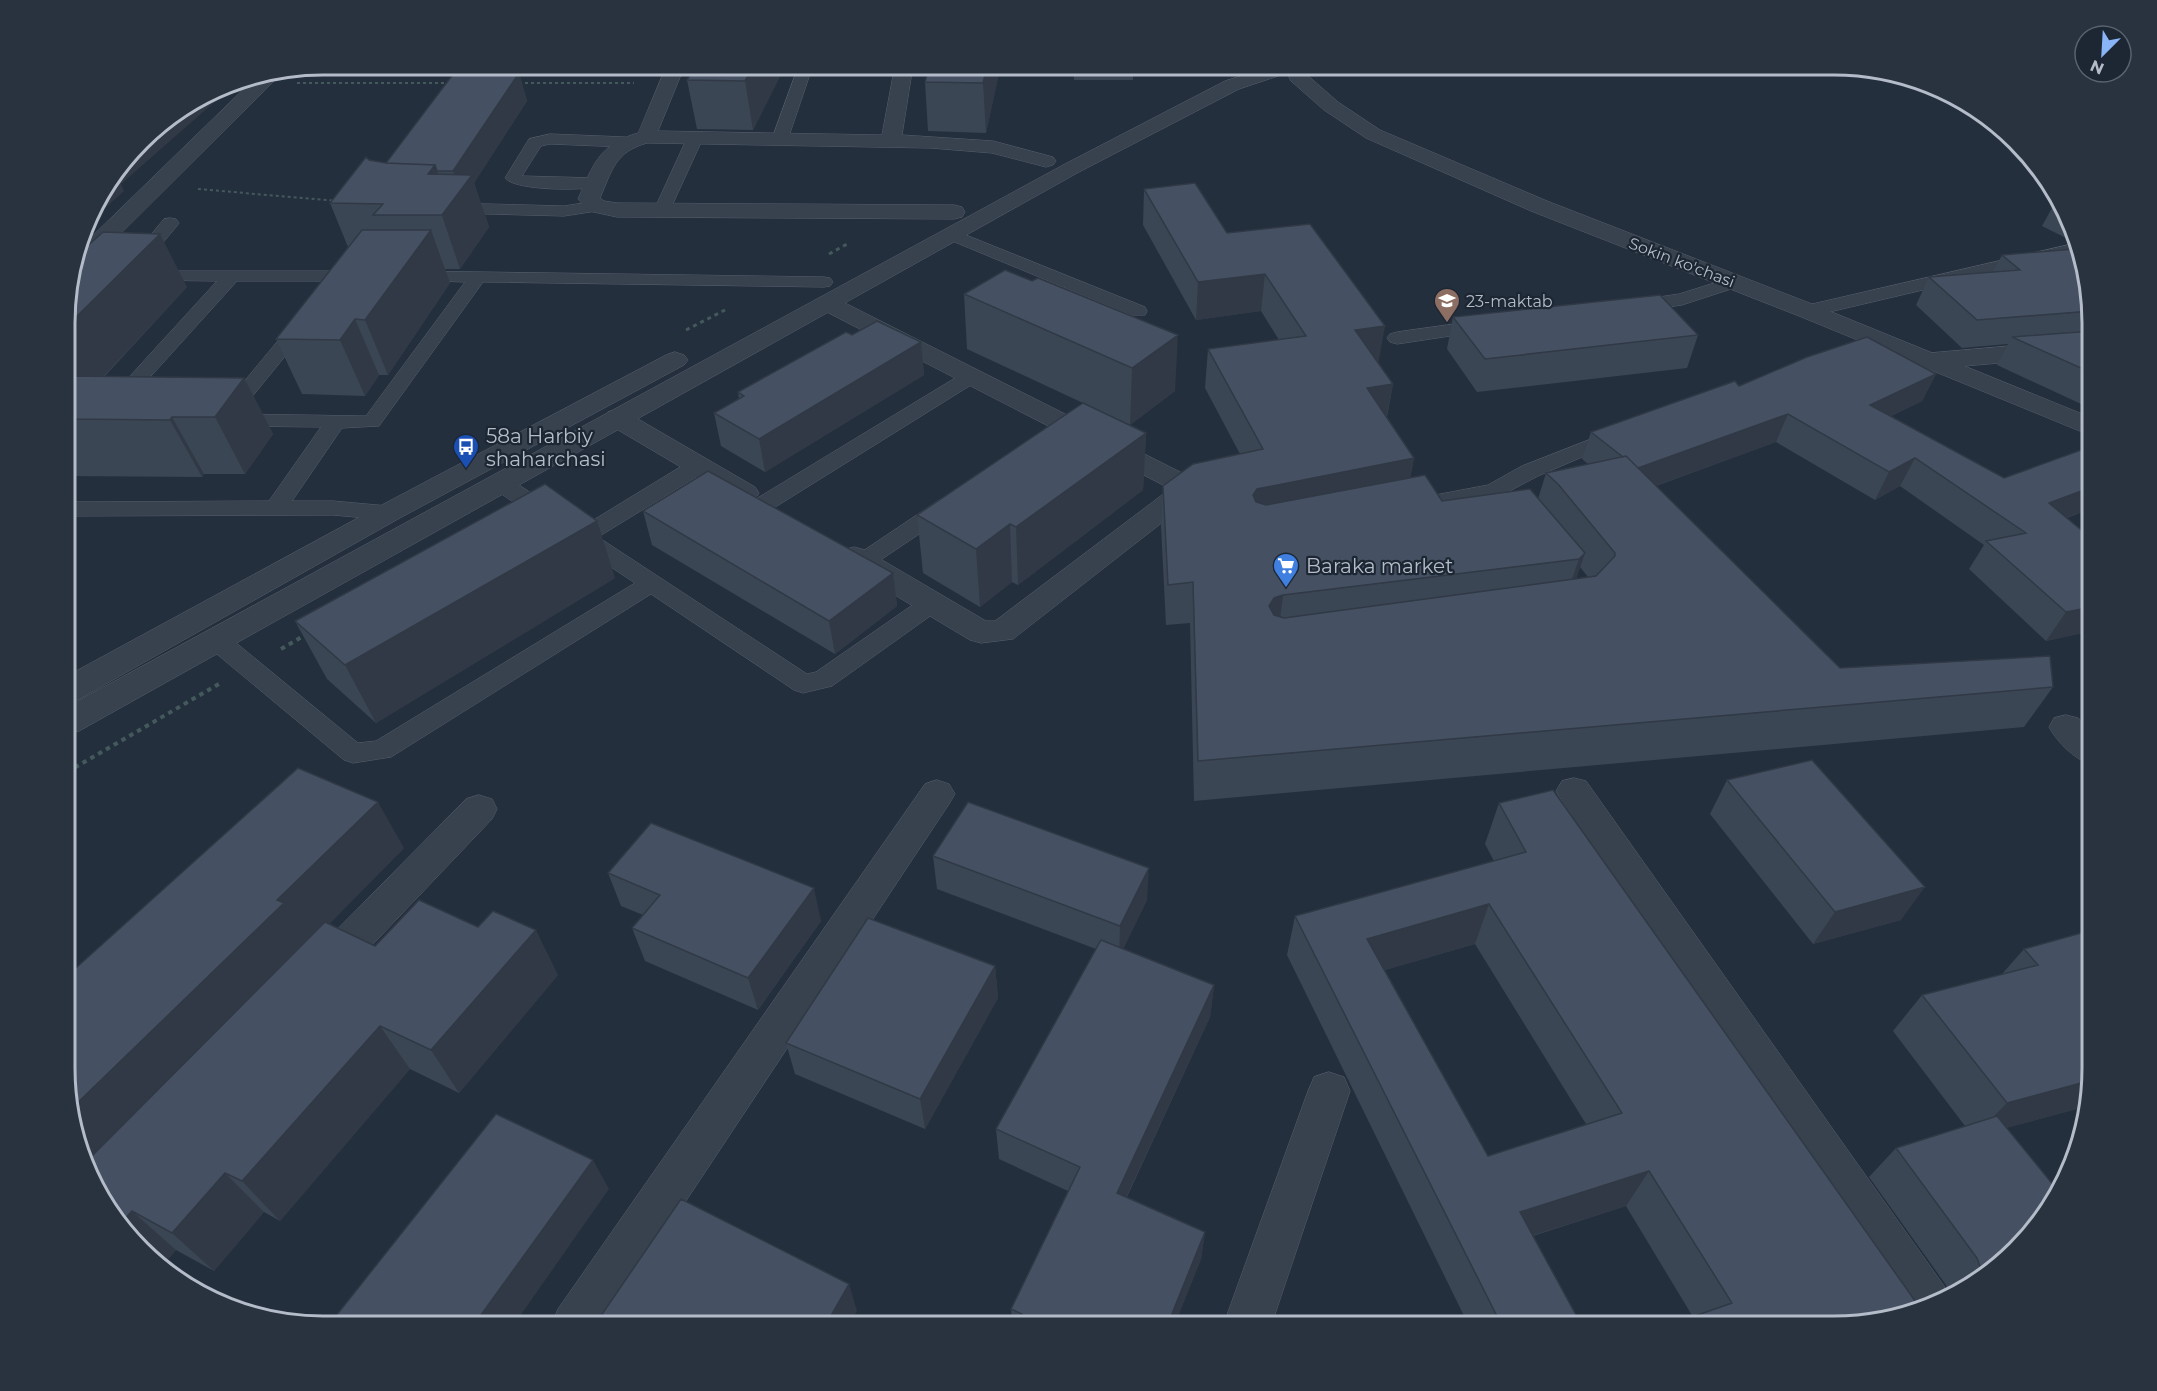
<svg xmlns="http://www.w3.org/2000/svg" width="2157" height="1391" viewBox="0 0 2157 1391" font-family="Montserrat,sans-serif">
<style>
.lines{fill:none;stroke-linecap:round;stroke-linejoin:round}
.service-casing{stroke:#565f6c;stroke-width:1}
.minor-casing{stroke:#565f6c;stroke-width:1}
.tertiary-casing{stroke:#565f6c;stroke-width:1}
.path-far2{stroke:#44595c;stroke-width:2;stroke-dasharray:3 3;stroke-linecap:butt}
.path-far1{stroke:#44595c;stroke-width:3;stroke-dasharray:4 4;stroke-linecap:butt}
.path{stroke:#44595c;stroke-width:4;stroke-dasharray:4.5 4.5;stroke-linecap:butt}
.service{fill:#38414e;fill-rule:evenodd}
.minor{fill:#38414e;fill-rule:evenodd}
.tertiary{fill:#38414e;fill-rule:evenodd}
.wall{fill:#3b4654;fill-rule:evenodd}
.shaded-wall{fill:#303945}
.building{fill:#455162;stroke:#303945;stroke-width:1.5;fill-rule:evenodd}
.labels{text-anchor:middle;stroke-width:4.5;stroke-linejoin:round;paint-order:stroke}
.far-street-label{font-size:16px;fill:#b4bcc9;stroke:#1d2633}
.far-poi-label{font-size:16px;fill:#b4bcc9;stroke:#1d2633;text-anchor:start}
.poi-label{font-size:20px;fill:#b4bcc9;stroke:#1d2633;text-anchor:start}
.rim{fill:none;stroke:#b4bcc9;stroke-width:3}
</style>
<rect width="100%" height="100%" fill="#242f3e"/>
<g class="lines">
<defs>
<path id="service" d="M799 65H813L788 139 780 144 774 142 772 139Z
M695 133 703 138 670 210 668 214H656L654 210 687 138Z
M550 134 625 137 633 142 625 147 550 144 541 146 522 176 596 178 602 180 604 183 602 186C585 191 515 191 505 178L529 139Z
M597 201 605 206 603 210 564 216 450 213 444 212 442 208 444 204 450 203 564 206Z
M170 218 176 219 179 223 176 227 145 264H133L130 260 133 256 164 219Z
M951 229 1145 307 1147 311 1145 315H1131L945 238 942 234 945 230Z
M2073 244 2076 254 1808 317 1801 315 1799 311 1801 307 1808 305Z
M146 271H359L365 272 368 276 365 280 359 281H237L123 407H109L106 403 109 399 217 281 140 280 137 276 140 272Z
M413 271 824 277 830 278 833 282 830 286 824 287 483 282 379 426 342 428 292 501H333L388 506 396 508 399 513 396 518 388 520 333 515 67 516V502L269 501 321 427 232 426 225 424 222 420 223 418 218 413 296 319H310L312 323 238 414 366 416 465 282 407 280 404 276 407 272Z
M1734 277 1740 278 1743 282 1740 286 1682 305 1633 312 1626 310 1624 306 1626 302 1679 294Z
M1483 320 1490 322 1492 326 1490 330 1397 344 1390 342 1387 338 1390 334 1397 332Z
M972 370 979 372 982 376 979 380 772 509 764 511 756 509 753 504 756 499 965 372Z
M1617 429 1624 431 1627 435 1624 439 1538 476 1502 495 1409 514 1401 512 1398 507 1401 502 1409 500 1488 485 1522 466Z
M698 460 706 461 709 466 706 471 598 537 807 674 816 672 924 597 932 595 940 597 944 603 940 609 832 686 803 693 794 690 651 594 391 757 353 763 344 760 206 645 203 639 206 633 215 631 224 633 358 743 376 741 635 583 491 487 488 482 491 477 499 475 507 477 582 527 690 461Z
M947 498 955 500 958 505 955 510 870 567 862 570 854 567 850 562 854 557 939 500Z"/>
<path id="minor" d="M667 65H685L658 131 882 135 895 65H913L902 135 993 141 1053 157 1056 161 1053 165 1046 167 992 153 931 148 647 143C615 152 612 170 600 198L604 201 617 203 954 205 962 207 965 212 962 217 954 219 617 217 589 211 578 199C593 165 599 144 638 133Z
M277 74 276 79 81 273 71 275 79 249 255 78Z
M827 296 835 298 1184 474 1195 494 1191 500 1013 639 981 643 970 640 843 564 839 557 843 550 854 547 865 550 986 621H995L1166 492 1163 485 819 308 815 303 819 298Z
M2092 339V355L1930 369 1921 366 1917 361 1921 356 1930 353Z
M617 410 626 412 755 487 759 493 755 499 745 502 735 499 608 424 604 418 608 412Z
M2066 715 2078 718 2092 731V765C2074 759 2058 743 2049 727L2054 718Z
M1574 778 1586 781 1944 1286 1948 1297 1904 1310 1562 801 1556 791 1562 781Z
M937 780 949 784 955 794 949 804 603 1326H551L558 1309 925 784Z
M479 795 492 799 497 809 492 819 338 981 324 986 310 981 304 969 310 957 466 799Z
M1329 1072 1344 1077 1350 1091 1271 1326H1223L1308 1091 1314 1077Z"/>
<path id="tertiary" d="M1275 65H1301L1306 74 1338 102 1380 130 1547 201 1817 306 2092 418V436L1799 316 1531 211 1366 138 1324 110 1291 81 1287 73 1239 89 1079 172 79 731 67 734V707L1065 164 1225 81Z
M675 352 684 355 688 360 684 365 398 519 79 699 67 703V676L378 507 666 355Z"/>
</defs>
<!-- service casing -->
<use href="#service" class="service-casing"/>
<!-- minor casing -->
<use href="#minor" class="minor-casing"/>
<!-- tertiary casing -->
<use href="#tertiary" class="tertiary-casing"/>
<!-- path-far2 -->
<path class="path-far2" d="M297 83H451
M519 83H634
M198 189 337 201"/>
<!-- path-far1 -->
<path class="path-far1" d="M829 254 849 243
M686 330 725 310"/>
<!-- path -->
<path class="path" d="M281 649 305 635
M67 772 219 684"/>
<!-- service -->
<use href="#service" class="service"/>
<!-- minor -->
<use href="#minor" class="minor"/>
<!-- tertiary -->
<use href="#tertiary" class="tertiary"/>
</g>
<!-- wall -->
<path class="wall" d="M697 64H786L753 130 697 129 687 80Z
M1001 64 986 133 928 131 925 82Z
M1073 64H1133V80H1074Z
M519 73 527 101 474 183 489 227 460 269H445L450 283 388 375H379L365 396 302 394 276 339 348 247 330 203 369 160 386 163Z
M1144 189 1227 233 1378 364 1393 384 1387 417 1414 458 1410 478 1442 501 1538 499 1546 473 1588 464 1582 459 1591 432 1739 386 1936 374 1922 401 1891 416 2004 478 2092 457V508L2067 518 2092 539V631L2046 641 1969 569 1984 545 1900 486 1875 500 1776 442 1656 486 1840 668 2053 687 2024 727 1194 801 1190 623 1166 625 1161 526 1163 486 1240 454 1205 388 1208 349 1279 340 1261 311 1196 320 1143 225ZM1580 567 1588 577 1576 579Z
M2057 199H2059L2072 241 2042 226Z
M2002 255 2092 307V409L1997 365 2008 344 1962 348 1916 305 1929 277 1993 272Z
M1005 270 1175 391 1130 425 1087 405 1146 433 1143 490 1018 585 1012 582 980 607 923 573 917 515 1083 403 967 349 964 294Z
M187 287 104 377 244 378 273 434 245 474H204L202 477 67 476V290Z
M1453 317 1698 335 1687 368 1477 392 1447 349Z
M852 335 921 342 924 375 765 472 721 446 714 413 739 399 738 392Z
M643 511 893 573 897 606 835 654 652 545Z
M615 578 376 723 327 679 295 621Z
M1727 780 1901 920 1813 944 1710 814Z
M1499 803 1850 1326H1666L1693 1317 1626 1206 1533 1236 1582 1326H1469L1287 955 1295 916 1494 861 1485 844ZM1475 944 1586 1124 1488 1156 1385 970Z
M404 848 329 924 375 946 558 975 459 1093 410 1069 280 1221 264 1212 214 1271 176 1250 163 1265 99 1197 67 1101Z
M933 856 1147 900 1123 949 1214 985 1210 1017 1127 1197 1205 1232 1201 1259 1174 1326H1012L1011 1309 1068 1191 999 1159 996 1129 1096 949 937 889Z
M608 873 821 921 758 1010 645 961 632 928 643 915 621 906Z
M2092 930V1084L2088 1106 2006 1128 2049 1211 1963 1292 1950 1296 1946 1285 1869 1177 1896 1148 1965 1126 1893 1031 1922 995 2002 974 2024 949Z
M995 966 998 998 925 1129 795 1074 786 1043Z"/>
<!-- shaded-wall -->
<path class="shaded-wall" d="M754 64H786L753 130 745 81Z
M988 64H1001L986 133 983 83Z
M519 73 527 101 474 183 489 227 460 269 428 174 435 165 449 206 459 191 453 171Z
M225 84 228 90 121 184 124 191 86 225 91 208 152 129Z
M431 230 450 283 388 375 365 320Z
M160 234 187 287 84 397 67 368V326Z
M1265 274 1261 311 1196 320 1198 282Z
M355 319 379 375 365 396 340 340Z
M1385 326 1378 365 1355 330Z
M1178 335 1175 391 1130 425 1132 368Z
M921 342 924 375 765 472 759 439Z
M1936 374 1922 401 1856 432 1870 405Z
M244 378 273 434 245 474 215 417Z
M1393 384 1385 424 1367 388Z
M1788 414 1776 442 1627 496 1637 468Z
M172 417 204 474 202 477 170 420Z
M1146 433 1143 490 1018 585 1016 527Z
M1414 458 1405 498 1253 529V495L1257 489Z
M1915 458 1900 486 1875 500 1889 472Z
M2092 487V508L2031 531 2049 503Z
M597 521 615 578 376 723 345 665Z
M1010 524 1012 582 980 607 976 549Z
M1585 553 1571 594 1565 599 1579 559Z
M893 573 897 606 835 654 829 621Z
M1283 595 1278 636 1269 606 1274 598Z
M2092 607V631L2046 641 2066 612Z
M378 802 404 848 311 942 91 1174 70 1110 277 900Z
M1149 868 1147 900 1119 958 1120 926Z
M1925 887 1901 920 1813 944 1835 912Z
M814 888 821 921 758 1010 748 978Z
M1489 904 1475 944 1357 978 1367 939Z
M536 930 558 975 459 1093 431 1050Z
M995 966 998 998 925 1129 920 1099Z
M1214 985 1210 1017 1115 1221 1117 1193Z
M380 1026 410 1069 280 1221 242 1181Z
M2092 1080 2088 1106 1973 1137 2007 1103Z
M593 1160 609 1189 513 1326H473Z
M1649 1171 1626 1206 1502 1245 1520 1212Z
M225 1173 264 1212 214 1271 172 1233Z
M132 1211 176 1250 163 1265 122 1222Z
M1205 1232 1201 1259 1174 1326H1167Z
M849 1284 857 1311 848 1326H825Z"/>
<!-- building -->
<path class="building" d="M697 64H754L745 81 687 80Z
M930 64H988L983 83 925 82Z
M454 73H519L453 171H437L435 165 386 163Z
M366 157 369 160 386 163 435 165 428 174 472 175 442 215H373L383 204 330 203Z
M1195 183 1227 233 1310 224 1385 326 1355 330 1393 384 1367 388 1414 458 1257 489 1253 495 1256 502 1266 505 1425 475 1442 501 1530 489 1585 553 1579 559 1283 595 1274 598 1269 606 1274 615 1284 618 1596 576 1615 556V553L1558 484 1546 473 1626 456 1840 668 2050 656 2053 687 1198 761 1193 582 1168 585 1163 486 1193 464 1263 449 1208 349 1306 336 1265 274 1198 282 1144 189Z
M362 230H431L365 320 355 319 340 340 276 339Z
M103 232 160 234 67 326V290L79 249H84Z
M2075 249 2092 307V311L1977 320 1929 277 2020 270 2002 255Z
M1005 270 1032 281 1038 278 1178 335 1132 368 964 294Z
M1660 295 1698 335 1485 359 1453 317Z
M877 321 921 342 759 439 714 413 744 396 738 392 846 332 852 335Z
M2092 331V373L2012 337Z
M1867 337 1936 374 1870 405 2004 478 2081 450 2092 457V487L2049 503 2092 539V607L2066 612 1986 541 2026 533 1915 458 1889 472 1788 414 1638 468 1626 456 1623 457 1591 432 1735 381 1739 386 1807 357Z
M67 376 244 378 215 417H172L170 420 67 419Z
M1083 403 1146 433 1016 527 1010 524 976 549 917 515Z
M708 471 893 573 829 621 643 511Z
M545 484 597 521 345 665 295 621Z
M1812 760 1925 887 1835 912 1727 780Z
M298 768 378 802 277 900 284 903 70 1110 67 1101V976Z
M1553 790 1918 1305 1850 1326H1846L1844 1324 1838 1326H1666L1732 1303 1649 1171 1520 1212 1582 1326H1502L1295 916 1526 852 1499 803ZM1489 904 1622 1113 1488 1156 1367 939Z
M968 802 1149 868 1120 926 933 856Z
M651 823 814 888 748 978 632 928 660 895 608 873Z
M419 900 478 927 493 911 536 930 431 1050 380 1026 242 1181 225 1173 172 1233 132 1211 122 1222 99 1197 87 1161 325 922 375 946Z
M868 918 995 966 920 1099 786 1043Z
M2092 930V1080L2007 1103 1922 995 2038 965 2024 949Z
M1101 940 1214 985 1117 1193 1205 1232 1167 1326H1016L1022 1314 1011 1309 1080 1167 996 1129Z
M496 1114 593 1160 473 1326H328Z
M1997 1116 2059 1192 2049 1211 1980 1276 1977 1273 1981 1269 1977 1258 1896 1148Z
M681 1199 849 1284 825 1326H594Z"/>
<!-- icons -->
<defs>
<symbol id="school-pin" viewBox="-11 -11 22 30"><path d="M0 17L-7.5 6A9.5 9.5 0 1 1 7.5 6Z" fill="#8d6e63" stroke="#1d2633"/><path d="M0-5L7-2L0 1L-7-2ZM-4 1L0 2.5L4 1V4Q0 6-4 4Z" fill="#fff"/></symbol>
<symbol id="bus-pin" viewBox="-11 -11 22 30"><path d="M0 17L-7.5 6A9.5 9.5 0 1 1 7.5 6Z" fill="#1a4fb4" stroke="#1d2633"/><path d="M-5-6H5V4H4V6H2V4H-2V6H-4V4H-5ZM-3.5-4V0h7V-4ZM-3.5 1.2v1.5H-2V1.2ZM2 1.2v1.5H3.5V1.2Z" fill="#fff"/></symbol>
<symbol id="supermarket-pin" viewBox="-11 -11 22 30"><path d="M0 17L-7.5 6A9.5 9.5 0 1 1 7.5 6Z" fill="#3f7fe0" stroke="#1d2633"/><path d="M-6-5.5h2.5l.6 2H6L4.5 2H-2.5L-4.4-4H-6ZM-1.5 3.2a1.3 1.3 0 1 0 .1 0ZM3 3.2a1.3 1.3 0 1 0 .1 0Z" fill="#fff"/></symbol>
</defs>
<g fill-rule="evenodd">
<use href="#school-pin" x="1432" y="286" width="30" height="40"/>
<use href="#bus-pin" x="451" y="432" width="30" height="40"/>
<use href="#supermarket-pin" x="1271" y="551" width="30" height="40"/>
</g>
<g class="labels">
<!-- far-street labels -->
<g class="far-street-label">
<text transform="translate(1682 262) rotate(21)" y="6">Sokin ko'chasi</text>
</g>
<!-- far-poi labels -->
<g class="far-poi-label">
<text x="1466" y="307">23-maktab</text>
</g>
<!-- poi labels -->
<g class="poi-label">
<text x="486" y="443">58a Harbiy<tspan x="486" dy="23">shaharchasi</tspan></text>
<text x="1306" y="573">Baraka market</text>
</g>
</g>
<!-- crop -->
<path d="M0 0H2157V1391H0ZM323 75H1834A248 248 0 0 1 2082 323V1068A248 248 0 0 1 1834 1316H323A248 248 0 0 1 75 1068V323A248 248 0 0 1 323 75Z" fill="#29323f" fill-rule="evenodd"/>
<path class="rim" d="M323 75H1834A248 248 0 0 1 2082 323V1068A248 248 0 0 1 1834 1316H323A248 248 0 0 1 75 1068V323A248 248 0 0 1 323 75Z"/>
<!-- north arrow -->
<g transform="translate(2103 54) rotate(204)"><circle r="28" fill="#1d2633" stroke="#59626f" stroke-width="1.5"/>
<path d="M0-4.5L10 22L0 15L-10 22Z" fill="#8ab4f8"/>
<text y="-9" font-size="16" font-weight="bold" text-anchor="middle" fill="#b4bcc9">N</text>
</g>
</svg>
